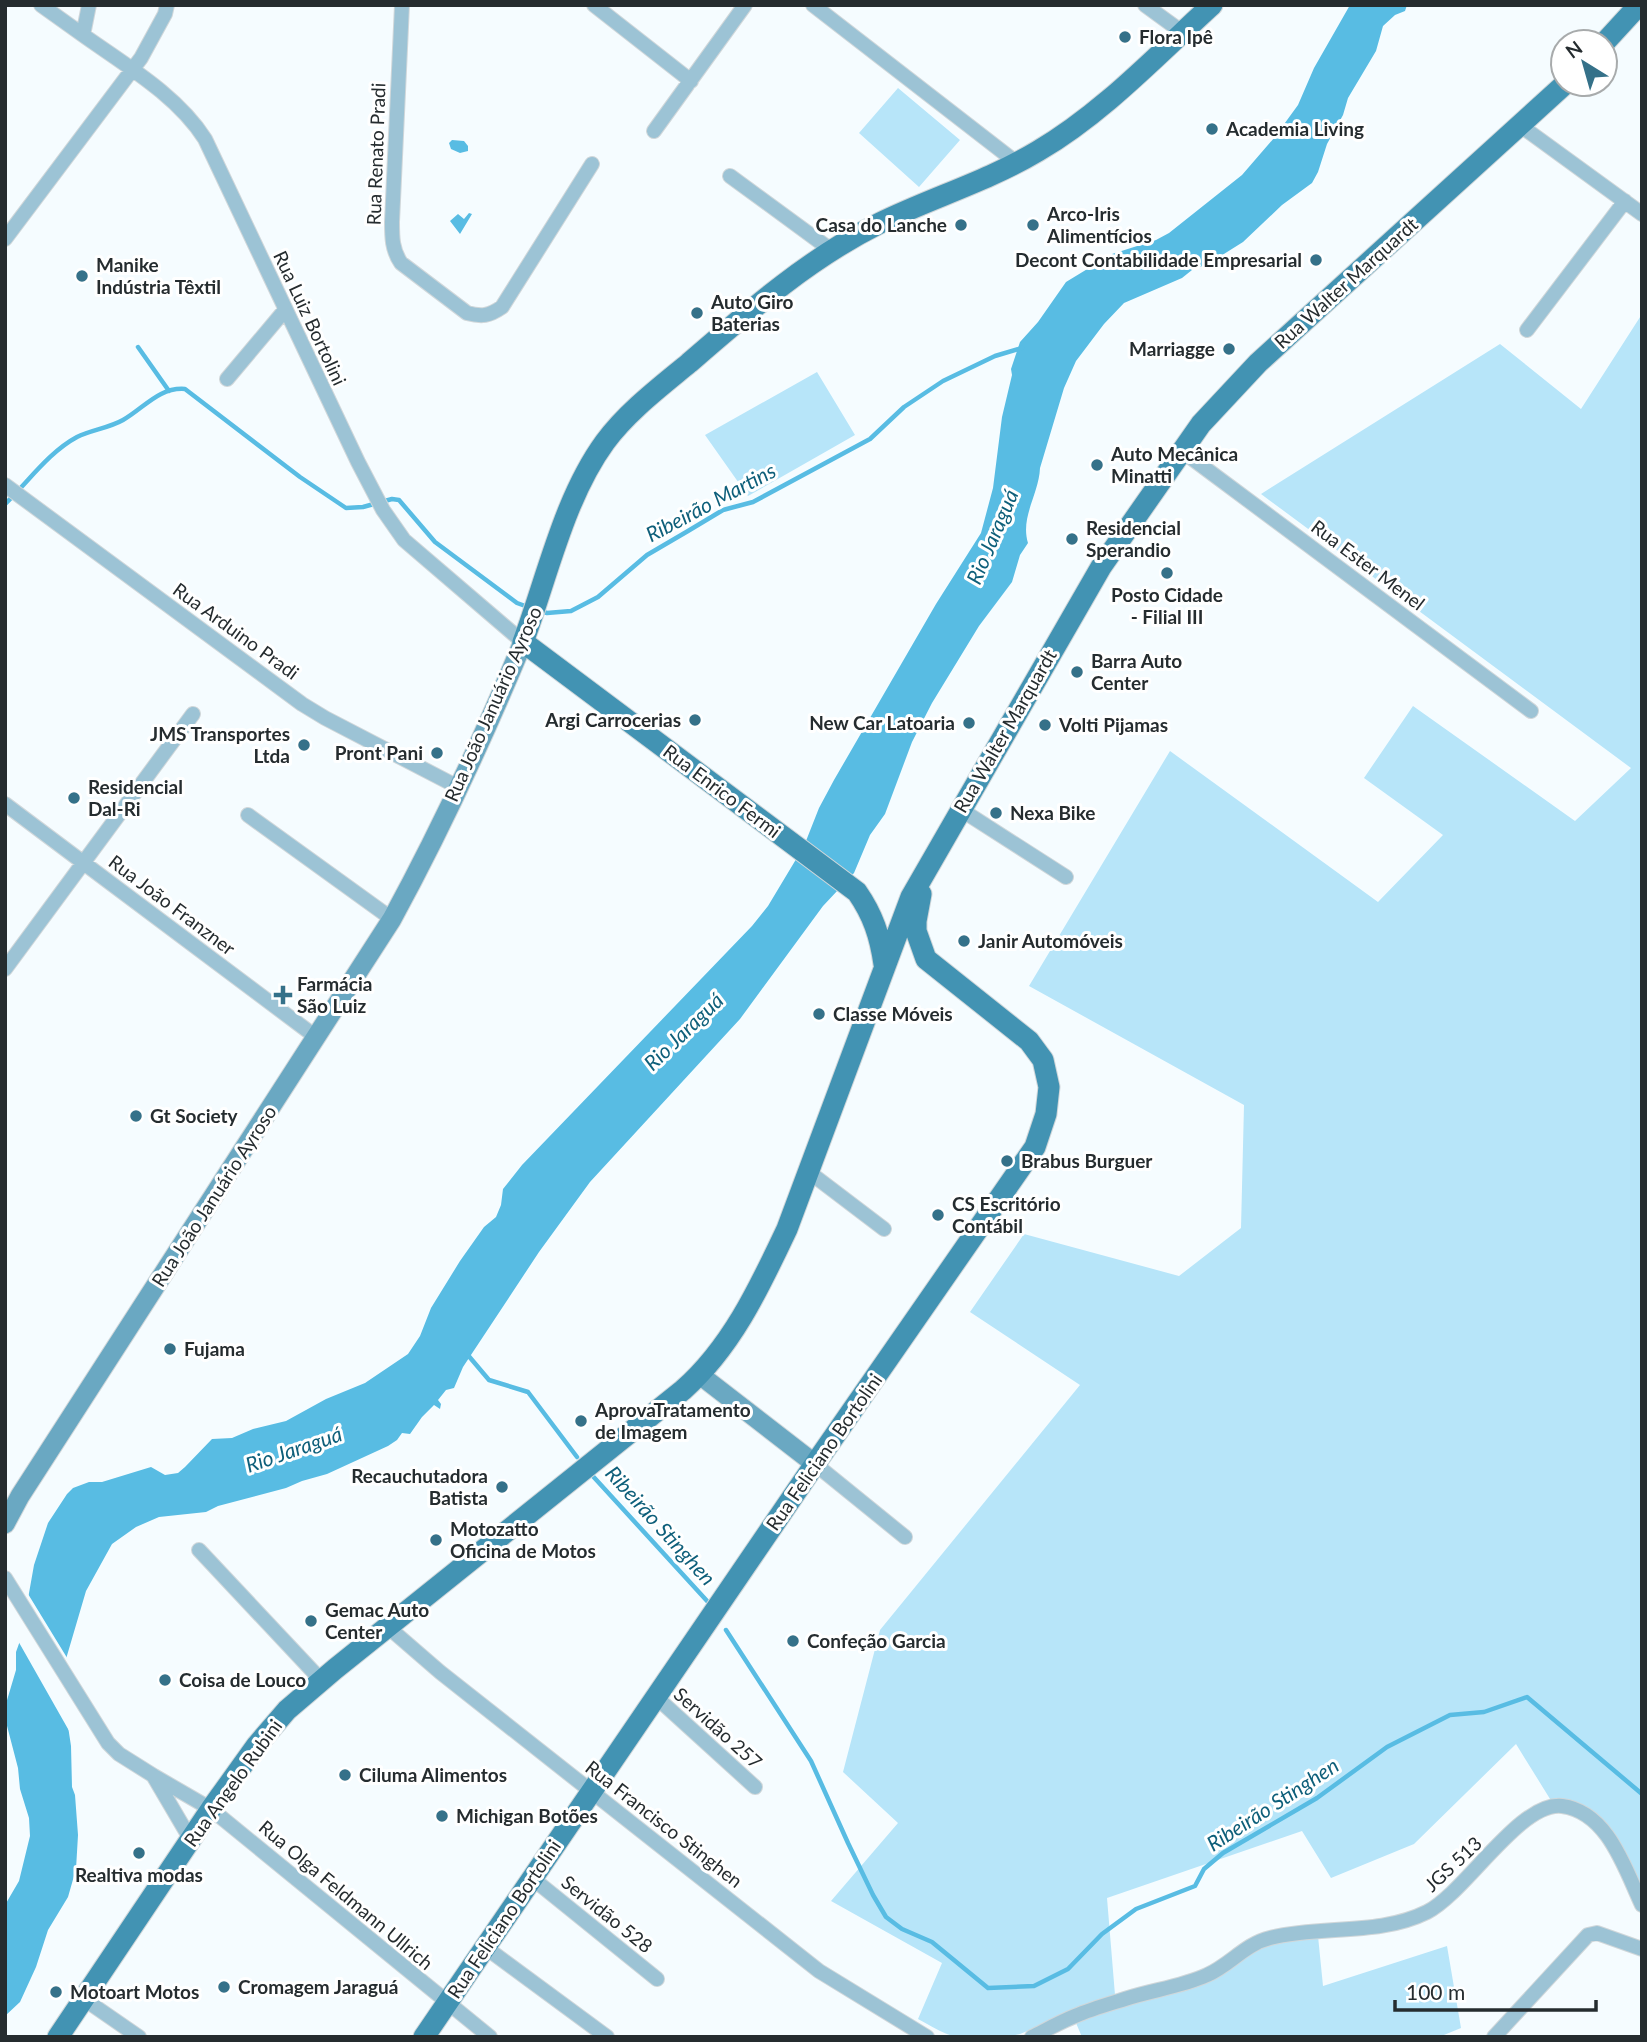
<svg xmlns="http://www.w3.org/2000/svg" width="1647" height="2042" viewBox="0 0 1647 2042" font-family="Lato,sans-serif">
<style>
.green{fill:#b7e5f9}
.water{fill:#58bce3}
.pier{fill:#f5fcff}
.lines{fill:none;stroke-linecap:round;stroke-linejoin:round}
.stream{stroke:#58bce3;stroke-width:4.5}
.street-casing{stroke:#d0d7da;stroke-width:16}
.secondary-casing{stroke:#d0d7da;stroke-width:21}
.primary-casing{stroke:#d0d7da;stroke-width:23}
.street{stroke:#9cc3d5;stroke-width:14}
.secondary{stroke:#6aa8c2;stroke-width:19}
.primary{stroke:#4293b3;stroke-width:21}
.poi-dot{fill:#357189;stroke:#fff;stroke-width:2.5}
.labels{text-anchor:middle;stroke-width:6;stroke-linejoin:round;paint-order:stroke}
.poi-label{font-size:19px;font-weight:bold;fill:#252c2f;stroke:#fff;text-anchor:start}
.street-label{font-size:19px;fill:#252c2f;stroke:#fff}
.water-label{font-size:21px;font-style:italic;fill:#0e5f7a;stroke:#fff}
</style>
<rect width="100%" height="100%" fill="#f5fcff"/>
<!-- green -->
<path class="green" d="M898 88 960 140 919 187 859 133Z
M1642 314V1917L1626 1876 1595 1828 1575 1813 1555 1807 1516 1744 1414 1844 1331 1878 1302 1831 1107 1898 1115 1995 1020 2034C1003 2038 971 2040 953 2036 941 2033 930 2025 918 2019L942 1963 831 1901 898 1823 843 1772 880 1630 1080 1385 970 1312 1024 1234 1179 1276 1241 1228 1244 1105 1029 986 1170 751 1378 902 1443 835 1364 778 1413 706 1575 821 1631 768 1261 494 1500 344 1581 409Z
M817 372 855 435 748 496 705 435Z
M1318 1936 1323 1986 1447 1946 1461 2028 1439 2037H1082L1076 2023 1118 2006 1181 1990 1258 1945Z"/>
<!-- water -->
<path class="water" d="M1350 5H1407L1405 11 1395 15 1383 26 1376 51 1348 98 1343 115 1327 144 1318 172 1312 183 1282 205 1243 242 1208 264 1192 270 1182 278 1124 303 1104 324 1076 361 1064 388 1040 468C1039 494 1020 517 1028 543L1020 555 1012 582 979 626 932 703 912 742 885 814 870 835 854 873 823 906 740 1019 590 1182 539 1252 463 1367 454 1388 446 1390 438 1400 441 1404 440 1409 434 1405 422 1417 410 1434 402 1433 397 1440 388 1446 327 1474 302 1481 286 1488 218 1506 206 1512 159 1517 136 1527 112 1544 86 1591 66 1659V1713L71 1746 72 1787 75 1795 78 1835 76 1869 68 1897 48 1930 36 1967 20 2002 5 2016V1905L19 1881 30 1836 29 1818 20 1789 18 1768 6 1722 5 1707 16 1670V1652L21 1638 34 1565 48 1523 67 1494 73 1488 89 1482H102L151 1467 165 1475 178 1473 185 1467 212 1439 232 1438 253 1429 286 1421 326 1399 365 1383 408 1354 420 1336 431 1308 460 1261 484 1227 496 1217 501 1205 503 1189 522 1165 752 926 768 906 804 846 819 808 834 780 936 604 981 533 993 488 1002 417 1012 375 1011 369 1020 342 1038 322 1066 282 1112 254 1156 240 1169 233 1242 175 1274 138 1298 105 1314 68Z
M452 140 464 141 468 146V151L460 153 451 149 449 143Z
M469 213 472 214 460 234 450 221 458 214 464 219Z"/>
<!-- pier -->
<path class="pier" d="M25 1589 69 1661V1713L72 1736 17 1639Z"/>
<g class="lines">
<!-- stream -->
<path class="stream" d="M138 347 169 391
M5 504C28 482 49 452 77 437 91 430 109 428 123 420 144 408 159 387 185 389L300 477 346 508 363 507 392 499 399 500 435 542 517 603 528 607
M540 611 547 613 571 611 598 597 647 555 688 531 723 510 753 502 870 439 904 407 943 381 995 356 1022 348
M467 1354 489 1380 528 1392 577 1457
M590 1473 708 1602
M726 1630 811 1761 848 1843 873 1895 886 1917 902 1929 932 1942 988 1988 1034 1986 1068 1969 1102 1934 1136 1909 1195 1886 1204 1869 1223 1853 1317 1798 1387 1747 1450 1715 1484 1712 1527 1697 1642 1794"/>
<defs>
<path id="street" d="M41 5 83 35
M89 5 83 35C125 65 177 95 205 139L358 462 383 510 404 540 523 642
M402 5 392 222C392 237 392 250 401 263L467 313C482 317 489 316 502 307L592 164
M594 5 691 81
M813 5 1017 163
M1145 5 1182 32
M1521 126 1642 214
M654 131 745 5
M730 176 831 250
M5 239 141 58 165 14 167 5
M1527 330 1625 201
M227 379 285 310
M1182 451 1531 711
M5 485 302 704 325 718 458 787
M5 804 316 1037
M960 809 1066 877
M248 815 392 919
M5 969 193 714
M809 1172 884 1229
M815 1464 905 1537
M199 1550 321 1680
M5 1578 108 1743 119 1754 154 1776 211 1809 490 2037
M388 1627 440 1672 819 1971 927 2037
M656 1697 755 1787
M154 1777 191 1840
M532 1878 657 1979
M485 1947 607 2037
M84 1999 139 2037
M1032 2037C1046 2030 1060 2022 1075 2016 1091 2009 1109 2004 1125 1999 1152 1990 1181 1987 1207 1975 1230 1965 1245 1944 1270 1938 1322 1925 1379 1936 1427 1912 1466 1892 1520 1801 1562 1806 1608 1812 1625 1869 1642 1905
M1494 2037 1588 1935 1597 1933 1642 1949"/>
<path id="secondary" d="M700 1375 815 1464
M5 1524 20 1496 392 919C441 829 484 736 523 642"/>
<path id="primary" d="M1605 42 1639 5
M884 964C880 936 873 915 857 892L523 642C547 578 564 498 605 442 627 412 660 387 689 363 749 311 808 259 880 223 933 197 986 182 1038 151 1103 113 1157 55 1212 5
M58 2037 211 1809 257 1745 287 1710 335 1669 683 1390C732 1347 760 1286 787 1229L911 897 1101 567 1201 424 1258 363 1565 84
M424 2037 815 1464 1035 1147 1046 1114 1049 1087 1043 1060 1029 1041 926 959 916 931V921L921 894"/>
</defs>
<!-- street casing -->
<use href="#street" class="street-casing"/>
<!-- secondary casing -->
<use href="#secondary" class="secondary-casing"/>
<!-- primary casing -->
<use href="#primary" class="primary-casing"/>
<!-- street -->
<use href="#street" class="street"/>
<!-- secondary -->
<use href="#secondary" class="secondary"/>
<!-- primary -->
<use href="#primary" class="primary"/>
</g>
<!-- markers -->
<g class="poi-dot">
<circle cx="1125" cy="37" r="7"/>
<circle cx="1212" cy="129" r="7"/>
<circle cx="961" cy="225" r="7"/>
<circle cx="1033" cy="225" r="7"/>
<circle cx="1316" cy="260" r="7"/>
<circle cx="82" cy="276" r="7"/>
<circle cx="697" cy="313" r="7"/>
<circle cx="1229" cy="349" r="7"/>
<circle cx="1097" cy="465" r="7"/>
<circle cx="1072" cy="539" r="7"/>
<circle cx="1167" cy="573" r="7"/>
<circle cx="1077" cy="672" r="7"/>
<circle cx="695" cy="720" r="7"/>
<circle cx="969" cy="723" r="7"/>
<circle cx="1045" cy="725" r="7"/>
<circle cx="304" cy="745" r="7"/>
<circle cx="437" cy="753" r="7"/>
<circle cx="74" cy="798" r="7"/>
<circle cx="996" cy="813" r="7"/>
<circle cx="964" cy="941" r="7"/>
<path d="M279.5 984.5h7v7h7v7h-7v7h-7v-7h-7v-7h7z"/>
<circle cx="819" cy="1014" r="7"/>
<circle cx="136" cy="1116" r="7"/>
<circle cx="1007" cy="1161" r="7"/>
<circle cx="938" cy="1215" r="7"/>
<circle cx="170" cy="1349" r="7"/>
<circle cx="581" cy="1421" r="7"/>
<circle cx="502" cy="1487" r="7"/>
<circle cx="436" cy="1540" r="7"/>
<circle cx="311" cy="1621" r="7"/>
<circle cx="793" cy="1641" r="7"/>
<circle cx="165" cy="1680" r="7"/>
<circle cx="345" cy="1775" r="7"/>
<circle cx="442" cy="1816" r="7"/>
<circle cx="139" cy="1853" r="7"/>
<circle cx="224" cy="1987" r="7"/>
<circle cx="56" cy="1992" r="7"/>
</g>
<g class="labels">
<!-- poi labels -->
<g class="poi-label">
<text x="1139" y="44">Flora Ipê</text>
<text x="1226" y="136">Academia Living</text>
<text x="1047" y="221">Arco-Iris<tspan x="1047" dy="22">Alimentícios</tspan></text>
<text x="947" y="232" text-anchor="end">Casa do Lanche</text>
<text x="1302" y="267" text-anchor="end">Decont Contabilidade Empresarial</text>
<text x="96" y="272">Manike<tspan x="96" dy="22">Indústria Têxtil</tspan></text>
<text x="711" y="309">Auto Giro<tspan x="711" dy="22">Baterias</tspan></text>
<text x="1215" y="356" text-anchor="end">Marriagge</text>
<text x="1111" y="461">Auto Mecânica<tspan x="1111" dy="22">Minatti</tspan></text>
<text x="1086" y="535">Residencial<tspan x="1086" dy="22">Sperandio</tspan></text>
<text x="1167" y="602" text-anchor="middle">Posto Cidade<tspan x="1167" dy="22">- Filial III</tspan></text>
<text x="1091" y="668">Barra Auto<tspan x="1091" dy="22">Center</tspan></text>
<text x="681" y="727" text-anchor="end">Argi Carrocerias</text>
<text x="955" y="730" text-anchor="end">New Car Latoaria</text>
<text x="1059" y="732">Volti Pijamas</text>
<text x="290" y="741" text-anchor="end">JMS Transportes<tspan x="290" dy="22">Ltda</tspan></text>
<text x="423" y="760" text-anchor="end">Pront Pani</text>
<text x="88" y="794">Residencial<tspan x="88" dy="22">Dal-Ri</tspan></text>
<text x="1010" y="820">Nexa Bike</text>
<text x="978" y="948">Janir Automóveis</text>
<text x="297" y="991">Farmácia<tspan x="297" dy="22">São Luiz</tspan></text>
<text x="833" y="1021">Classe Móveis</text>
<text x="150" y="1123">Gt Society</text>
<text x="1021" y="1168">Brabus Burguer</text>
<text x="952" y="1211">CS Escritório<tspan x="952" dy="22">Contábil</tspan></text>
<text x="184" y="1356">Fujama</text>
<text x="595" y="1417">AprovaTratamento<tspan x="595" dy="22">de Imagem</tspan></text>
<text x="488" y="1483" text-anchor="end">Recauchutadora<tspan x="488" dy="22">Batista</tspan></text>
<text x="450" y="1536">Motozatto<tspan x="450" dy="22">Oficina de Motos</tspan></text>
<text x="325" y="1617">Gemac Auto<tspan x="325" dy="22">Center</tspan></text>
<text x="807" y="1648">Confeção Garcia</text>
<text x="179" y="1687">Coisa de Louco</text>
<text x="359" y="1782">Ciluma Alimentos</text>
<text x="456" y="1823">Michigan Botões</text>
<text x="139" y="1882" text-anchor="middle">Realtiva modas</text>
<text x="238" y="1994">Cromagem Jaraguá</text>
<text x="70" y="1999">Motoart Motos</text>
</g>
<!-- street labels -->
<g class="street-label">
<text transform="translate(376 154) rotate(-88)" y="7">Rua Renato Pradi</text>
<text transform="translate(1346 283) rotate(-42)" y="7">Rua Walter Marquardt</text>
<text transform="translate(310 318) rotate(65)" y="7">Rua Luiz Bortolini</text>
<text transform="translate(1368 565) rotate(37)" y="7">Rua Ester Menel</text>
<text transform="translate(236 631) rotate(36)" y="7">Rua Arduino Pradi</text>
<text transform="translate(493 704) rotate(-66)" y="7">Rua João Januário Ayroso</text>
<text transform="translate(1005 731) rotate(-60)" y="7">Rua Walter Marquardt</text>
<text transform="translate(722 791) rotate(37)" y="7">Rua Enrico Fermi</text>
<text transform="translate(172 905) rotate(37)" y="7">Rua João Franzner</text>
<text transform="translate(214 1196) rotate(-57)" y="7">Rua João Januário Ayroso</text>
<text transform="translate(824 1452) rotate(-55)" y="7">Rua Feliciano Bortolini</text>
<text transform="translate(718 1728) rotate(42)" y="7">Servidão 257</text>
<text transform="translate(233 1783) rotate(-54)" y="7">Rua Angelo Rubini</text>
<text transform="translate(664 1824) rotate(38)" y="7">Rua Francisco Stinghen</text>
<text transform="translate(1453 1864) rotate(-43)" y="7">JGS 513</text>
<text transform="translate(346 1895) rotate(40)" y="7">Rua Olga Feldmann Ullrich</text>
<text transform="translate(607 1914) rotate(39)" y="7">Servidão 528</text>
<text transform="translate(504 1919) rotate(-56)" y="7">Rua Feliciano Bortolini</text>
</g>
<!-- water labels -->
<g class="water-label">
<text transform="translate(711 503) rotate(-28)" y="7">Ribeirão Martins</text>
<text transform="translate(993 537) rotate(-67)" y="7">Rio Jaraguá</text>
<text transform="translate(684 1032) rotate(-44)" y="7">Rio Jaraguá</text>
<text transform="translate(294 1450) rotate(-19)" y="7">Rio Jaraguá</text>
<text transform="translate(660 1526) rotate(48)" y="7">Ribeirão Stinghen</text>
<text transform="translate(1273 1805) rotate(-33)" y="7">Ribeirão Stinghen</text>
</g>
</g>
<!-- border -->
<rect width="1647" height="2042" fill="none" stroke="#252c2f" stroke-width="14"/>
<!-- north arrow -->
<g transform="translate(1584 63) rotate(323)"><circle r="33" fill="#ffffff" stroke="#a8abac" stroke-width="2"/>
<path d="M0-5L12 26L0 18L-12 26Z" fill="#357189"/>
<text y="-10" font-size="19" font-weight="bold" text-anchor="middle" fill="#252c2f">N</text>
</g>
<!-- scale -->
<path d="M1395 2000v10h201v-10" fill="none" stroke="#252c2f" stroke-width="3.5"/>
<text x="1406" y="2000" font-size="21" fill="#252c2f" stroke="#ffffff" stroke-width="5" paint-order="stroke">100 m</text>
</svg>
